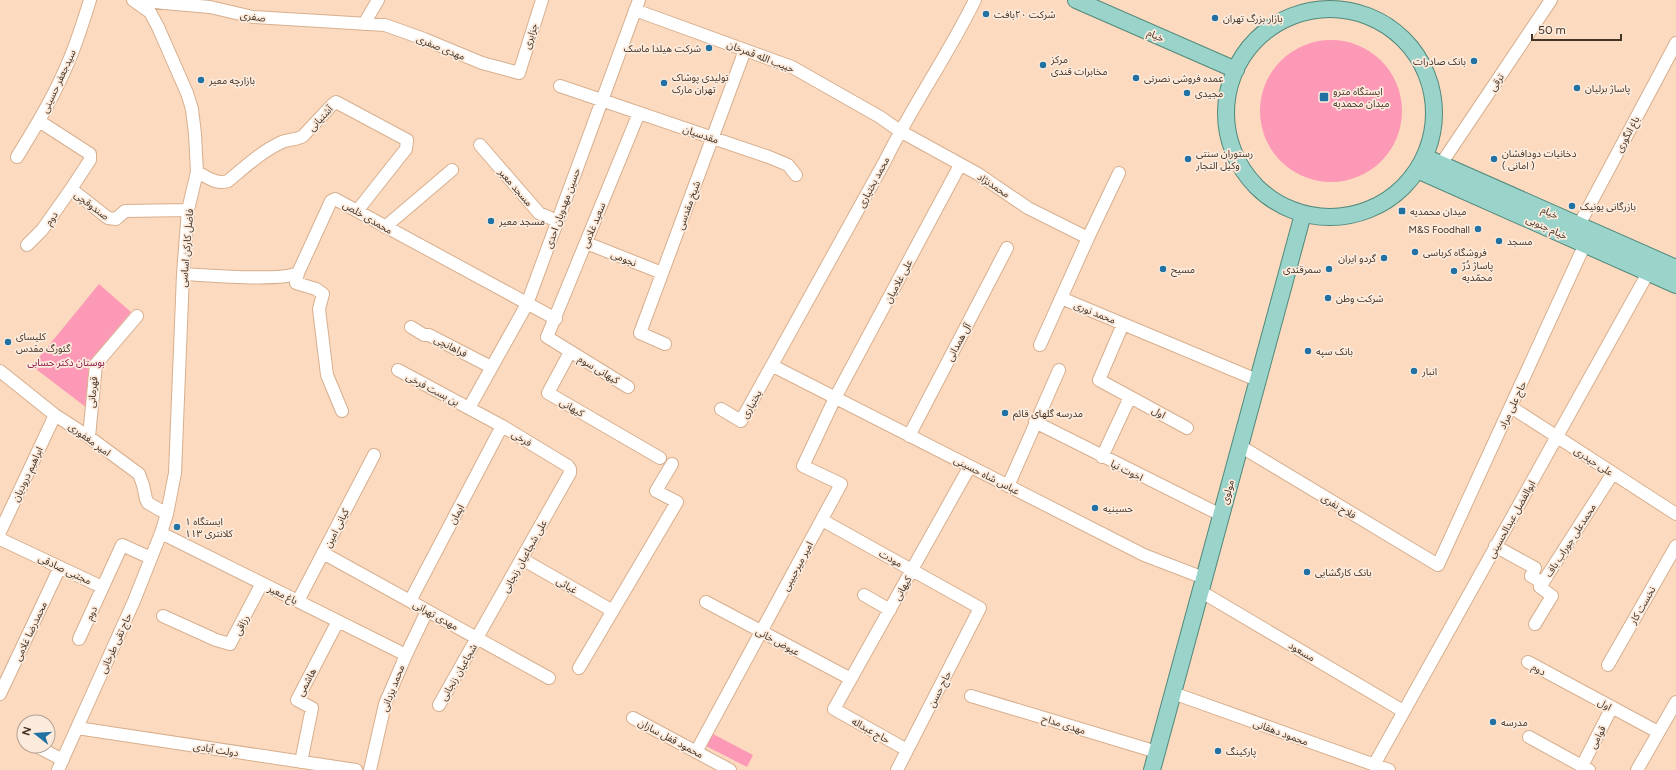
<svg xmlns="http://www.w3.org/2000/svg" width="1676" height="770" viewBox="0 0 1676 770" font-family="Figtree,'Noto Sans Arabic',sans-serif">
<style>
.green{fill:#fc99b6}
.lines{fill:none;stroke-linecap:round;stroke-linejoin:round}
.minor-casing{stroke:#d7af8e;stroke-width:14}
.major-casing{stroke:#50887a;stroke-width:18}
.minor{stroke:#fff;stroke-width:12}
.major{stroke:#9ad3ca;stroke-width:16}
.poi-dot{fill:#2271a3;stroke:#fcebdd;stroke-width:1.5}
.labels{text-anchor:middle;stroke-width:3.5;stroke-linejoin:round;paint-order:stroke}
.poi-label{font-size:10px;fill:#443426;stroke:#fcebdd;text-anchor:start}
.street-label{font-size:10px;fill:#443426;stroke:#fcebdd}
.park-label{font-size:10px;fill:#891647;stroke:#fcebdd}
</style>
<rect width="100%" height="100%" fill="#fcdabf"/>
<!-- green -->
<path class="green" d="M1260 111a71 71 0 1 1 142 0a71 71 0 1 1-142 0Z
M99 284 131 312 89 362 87 408 32 366Z
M711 733 753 755 747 767 704 745Z"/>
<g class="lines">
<defs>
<path id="minor" d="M143 0 164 3 210 7 253 17 385 25 424 39 482 63 519 73 542 0
M635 10 792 67 880 117 900 131 978 174 1028 208 1088 238
M364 24 378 0
M560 86 769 157 788 165 796 175
M39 121 90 154V160L71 189 108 218 116 219 125 211 188 210
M480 145 539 213 557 221
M17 157C36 126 56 93 70 58 78 39 84 19 90 0
M1441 164 1551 0
M197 172C207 177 217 185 228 181 245 167 262 151 282 142 289 139 297 140 303 136L332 105 336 102 407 140 406 149 357 211
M1579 225 1676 43
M385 227 452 170
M586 244 594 246 662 273
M27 245 42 230 71 189
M183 274C206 275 280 282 298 273
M1061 298 1257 380
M1123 324 1099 380 1187 428
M411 327 424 335H429L491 367
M665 344 640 333 745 50
M1040 345 1088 238 1119 173
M570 352 548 393 660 458
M773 366 1144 555 1204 578
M398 370 502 426 568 466 570 469V473L439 705
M0 371 55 415 89 437 139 474 143 485 146 499 148 503 167 514
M628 387 547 337 639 113
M1511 407 1676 514
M469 408 527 304 639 0
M721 409 741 421 885 161C912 106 948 55 975 0
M342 411 327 375 319 309 323 294 316 289 296 283 298 273 331 201 335 199 556 319
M1035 422 1221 515
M909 436 1007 248
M89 437 96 364 137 316
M1240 446 1438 565 1585 244
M1102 457 1130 397
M1008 486 1059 370
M822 520 980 608 897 770
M0 532 55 415
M161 533 406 655
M0 539 102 587
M1495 546 1535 568 1531 576 1543 583
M323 553 549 678
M522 559 613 611
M1200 591 1403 711
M864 595 890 610
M298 601 374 455
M410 601 502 426
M706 602 851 679
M163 616 216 640 230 644 262 583
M1535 624 1552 596 1540 587 1613 473
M79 639 122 545 151 558
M1528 662 1658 732
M1608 665 1676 546
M579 668 677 502 656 491 672 464
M1173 693 1389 770
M0 694 60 567
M971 696 1157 752
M633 718 730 770
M77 728 356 770
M1529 737 1589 770
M36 746 63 760
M907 750 834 709 970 466
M696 752 841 484 803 466 835 398 960 165
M301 762 312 708 297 700 338 621
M1374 765 1648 273
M1582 766 1612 707
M58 770 134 601 161 533 167 514 175 473 183 274 188 210 197 172 195 134 192 109 187 93 158 27 150 12 133 0
M370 770 385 704 406 655 427 611
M1637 770 1676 702"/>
<path id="major" d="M1076 0 1236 70
M1226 113a104 104 0 1 1 208 0a104 104 0 1 1-208 0Z
M1425 157 1676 268
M1417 170 1676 285
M1152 770 1303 214"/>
</defs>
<!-- minor casing -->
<use href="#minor" class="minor-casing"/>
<!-- major casing -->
<use href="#major" class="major-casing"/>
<!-- minor -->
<use href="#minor" class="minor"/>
<!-- major -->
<use href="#major" class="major"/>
</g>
<!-- markers -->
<g class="poi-dot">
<circle cx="986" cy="14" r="4"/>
<circle cx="1215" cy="18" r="4"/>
<circle cx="709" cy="48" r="4"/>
<circle cx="1474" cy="61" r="4"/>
<circle cx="1043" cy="65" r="4"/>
<circle cx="1136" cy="78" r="4"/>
<circle cx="201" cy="80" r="4"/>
<circle cx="664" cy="83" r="4"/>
<circle cx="1577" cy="88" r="4"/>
<circle cx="1187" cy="93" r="4"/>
<rect x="1319" y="92" width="10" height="10" rx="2"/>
<circle cx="1188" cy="159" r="4"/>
<circle cx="1494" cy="159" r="4"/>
<circle cx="1572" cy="206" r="4"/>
<rect x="1398" y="207" width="8" height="8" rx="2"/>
<circle cx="491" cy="221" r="4"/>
<circle cx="1478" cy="229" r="4"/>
<circle cx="1499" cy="241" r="4"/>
<circle cx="1415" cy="252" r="4"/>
<circle cx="1384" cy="258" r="4"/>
<circle cx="1163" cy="269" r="4"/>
<circle cx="1329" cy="269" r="4"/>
<circle cx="1454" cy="271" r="4"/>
<circle cx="1328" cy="298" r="4"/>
<circle cx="8" cy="342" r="4"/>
<circle cx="1308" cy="351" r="4"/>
<circle cx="1414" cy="371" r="4"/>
<circle cx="1005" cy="413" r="4"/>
<circle cx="1095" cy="508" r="4"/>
<circle cx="177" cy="527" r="4"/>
<circle cx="1307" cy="572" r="4"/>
<circle cx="1493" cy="722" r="4"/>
<circle cx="1218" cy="751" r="4"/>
</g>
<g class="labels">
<!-- poi labels -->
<g class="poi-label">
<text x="994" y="18">شرکت ۲۰بافت</text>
<text x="1223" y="22">بازار بزرگ تهران</text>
<text x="701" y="52" text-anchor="end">شرکت هیلدا ماسک</text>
<text x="1051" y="63">مرکز<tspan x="1051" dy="12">مخابرات قندی</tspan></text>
<text x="1466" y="65" text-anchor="end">بانک صادرات</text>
<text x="672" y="81">تولیدی پوشاک<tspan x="672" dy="12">تهران مارک</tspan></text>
<text x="1144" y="82">عمده فروشی نصرتی</text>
<text x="209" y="84">بازارچه معیر</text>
<text x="1585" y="92">پاساژ برلیان</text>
<text x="1333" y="95">ایستگاه مترو<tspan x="1333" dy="12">میدان محمدیه</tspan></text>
<text x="1195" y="97">مجیدی</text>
<text x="1196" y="157">رستوران سنتی<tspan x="1196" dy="12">وکیل التجار</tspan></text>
<text x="1502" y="157">دخانیات دودافشان<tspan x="1502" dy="12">( امانی )</tspan></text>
<text x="1580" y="210">بازرگانی یونیک</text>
<text x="1410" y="215">میدان محمدیه</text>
<text x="499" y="225">مسجد معیر</text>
<text x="1470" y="233" text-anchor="end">M&amp;S Foodhall</text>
<text x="1507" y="245">مسجد</text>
<text x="1423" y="256">فروشگاه کرباسی</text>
<text x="1376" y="262" text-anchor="end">گردو ایران</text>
<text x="1462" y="269">پاساژ دُرّ<tspan x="1462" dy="12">محمّدیه</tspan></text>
<text x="1171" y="273">مسیح</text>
<text x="1321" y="273" text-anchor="end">سمرقندی</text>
<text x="1336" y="302">شرکت وطن</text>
<text x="16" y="340">کلیسای<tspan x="16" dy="12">گئورگ مقدس</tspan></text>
<text x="1316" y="355">بانک سپه</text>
<text x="1422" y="375">انبار</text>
<text x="1013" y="417">مدرسه گلهای قائم</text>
<text x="1103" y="512">حسینیه</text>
<text x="185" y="525">ایستگاه ۱<tspan x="185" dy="12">کلانتری ۱۱۳</tspan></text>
<text x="1315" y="576">بانک کارگشایی</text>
<text x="1501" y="726">مدرسه</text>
<text x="1226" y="755">پارکینگ</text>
</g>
<!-- street labels -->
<g class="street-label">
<text transform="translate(253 16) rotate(8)" y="4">صفری</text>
<text transform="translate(1156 35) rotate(24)" y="4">خیام</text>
<text transform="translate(530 36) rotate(-72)" y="4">جزایری</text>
<text transform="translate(441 47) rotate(22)" y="4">مهدی صفری</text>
<text transform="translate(761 56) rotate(21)" y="4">حبیب الله قمرخان</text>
<text transform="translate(58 81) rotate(-65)" y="4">سیدجعفر حسینی</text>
<text transform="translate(1496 82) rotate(-56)" y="4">ترقی</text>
<text transform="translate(320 118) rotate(-47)" y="4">آشتیانی</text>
<text transform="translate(701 134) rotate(19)" y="4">مقدسیان</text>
<text transform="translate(1627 134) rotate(-62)" y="4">باغ انگوری</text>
<text transform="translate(873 182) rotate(-62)" y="4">محمد بختیاری</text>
<text transform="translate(994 185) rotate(33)" y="4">محمدنژاد</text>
<text transform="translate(516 187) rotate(49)" y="4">مسجد معبر</text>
<text transform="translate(92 205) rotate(37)" y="4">صندوقچی</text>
<text transform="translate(688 205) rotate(-70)" y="4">شیخ مقدسی</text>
<text transform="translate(562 208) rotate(-70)" y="4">حسین مهدویان احدی</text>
<text transform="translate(1550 212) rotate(24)" y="4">خیام</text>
<text transform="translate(368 217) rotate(30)" y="4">محمدی خلص</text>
<text transform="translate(51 218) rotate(-54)" y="4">دوم</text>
<text transform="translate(593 225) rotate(-68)" y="4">سعید غلامی</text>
<text transform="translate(1547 227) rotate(24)" y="4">خیام جنوبی</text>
<text transform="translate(186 248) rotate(-85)" y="4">فاضل کارکن اساسی</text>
<text transform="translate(624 258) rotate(22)" y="4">نجومی</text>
<text transform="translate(898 281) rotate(-62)" y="4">علی غلامیان</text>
<text transform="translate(1095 312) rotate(22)" y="4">محمد نوری</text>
<text transform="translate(958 342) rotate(-62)" y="4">آل همدانی</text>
<text transform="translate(451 346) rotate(27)" y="4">فراهانچی</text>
<text transform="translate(599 369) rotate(31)" y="4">کیهانی سوم</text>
<text transform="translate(433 389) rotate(28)" y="4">بن بست فرخی</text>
<text transform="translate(92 392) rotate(-85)" y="4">قهرمانی</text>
<text transform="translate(751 404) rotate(-60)" y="4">بختیاری</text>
<text transform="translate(1512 405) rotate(-65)" y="4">حاج علی مراد</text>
<text transform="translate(572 407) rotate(30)" y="4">کیهانی</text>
<text transform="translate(1159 412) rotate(29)" y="4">اول</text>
<text transform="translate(522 438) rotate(31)" y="4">فرخی</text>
<text transform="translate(90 439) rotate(36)" y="4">امیر مغفوری</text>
<text transform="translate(1594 461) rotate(33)" y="4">علی حیدری</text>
<text transform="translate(1127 470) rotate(26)" y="4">اخوت نیا</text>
<text transform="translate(27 474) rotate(-65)" y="4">ابراهیم درودیان</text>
<text transform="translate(987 475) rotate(27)" y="4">عباس شاه حسینی</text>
<text transform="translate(1227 492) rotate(-75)" y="4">مولوی</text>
<text transform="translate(1339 506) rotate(31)" y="4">فلاح نفری</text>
<text transform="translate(456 514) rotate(-62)" y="4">ایمان</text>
<text transform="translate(1511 519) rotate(-61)" y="4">ابوالفضل عبدالحسینی</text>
<text transform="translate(336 528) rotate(-63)" y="4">کیانی امین</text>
<text transform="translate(1570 540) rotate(-57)" y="4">محمدعلی جوراب باف</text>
<text transform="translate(524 556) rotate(-61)" y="4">علی شجاعیان زنجانی</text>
<text transform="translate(891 558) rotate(29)" y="4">مودت</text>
<text transform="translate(797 566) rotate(-62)" y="4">امیر میرحبیبی</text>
<text transform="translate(65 569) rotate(25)" y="4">مجتبی صادقی</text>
<text transform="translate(567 585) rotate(30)" y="4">غیاثی</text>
<text transform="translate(902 588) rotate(-61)" y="4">کیهانی</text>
<text transform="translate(283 594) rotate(26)" y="4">باغ معیر</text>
<text transform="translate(1642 605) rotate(-60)" y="4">نخست کار</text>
<text transform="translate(91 613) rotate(-66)" y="4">دوم</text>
<text transform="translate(436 615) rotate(29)" y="4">مهدی تهرانی</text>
<text transform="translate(241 625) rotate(-63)" y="4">رزاقی</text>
<text transform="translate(30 631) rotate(-65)" y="4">محمدرضا غلامی</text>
<text transform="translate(778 641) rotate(28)" y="4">عیوض خانی</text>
<text transform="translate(115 643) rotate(-66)" y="4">حاج تقی طرخانی</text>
<text transform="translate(1302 651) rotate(31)" y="4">مسعود</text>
<text transform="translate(1539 669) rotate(30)" y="4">دوم</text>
<text transform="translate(458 672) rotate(-60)" y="4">شجاعیان زنجانی</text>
<text transform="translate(306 682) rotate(-62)" y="4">هاشمی</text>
<text transform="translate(392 688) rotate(-69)" y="4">محمد یزدانی</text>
<text transform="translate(939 689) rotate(-63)" y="4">حاج حسن</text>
<text transform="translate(1605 704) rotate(28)" y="4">اول</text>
<text transform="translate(1064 724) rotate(17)" y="4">مهدی مداح</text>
<text transform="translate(871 730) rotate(29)" y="4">حاج عبداله</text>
<text transform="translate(1281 732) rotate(20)" y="4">محمود دهقانی</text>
<text transform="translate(1597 737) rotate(-63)" y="4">قوامی</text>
<text transform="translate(671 738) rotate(28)" y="4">محمود قفل سازان</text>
<text transform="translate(216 749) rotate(9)" y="4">دولت آبادی</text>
</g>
<!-- park labels -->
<g class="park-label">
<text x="66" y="366">بوستان دکتر حسابی</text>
</g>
</g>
<!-- north arrow -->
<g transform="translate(36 734) rotate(287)"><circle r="19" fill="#fcebdd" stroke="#b2a294"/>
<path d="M0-3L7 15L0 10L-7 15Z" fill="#2271a3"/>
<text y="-6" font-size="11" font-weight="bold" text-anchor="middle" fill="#443426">N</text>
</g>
<!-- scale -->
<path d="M1532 34v6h89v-6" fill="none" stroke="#443426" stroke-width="2"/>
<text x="1538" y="34" font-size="12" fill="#443426" stroke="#fcebdd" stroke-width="3" paint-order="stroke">50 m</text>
</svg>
